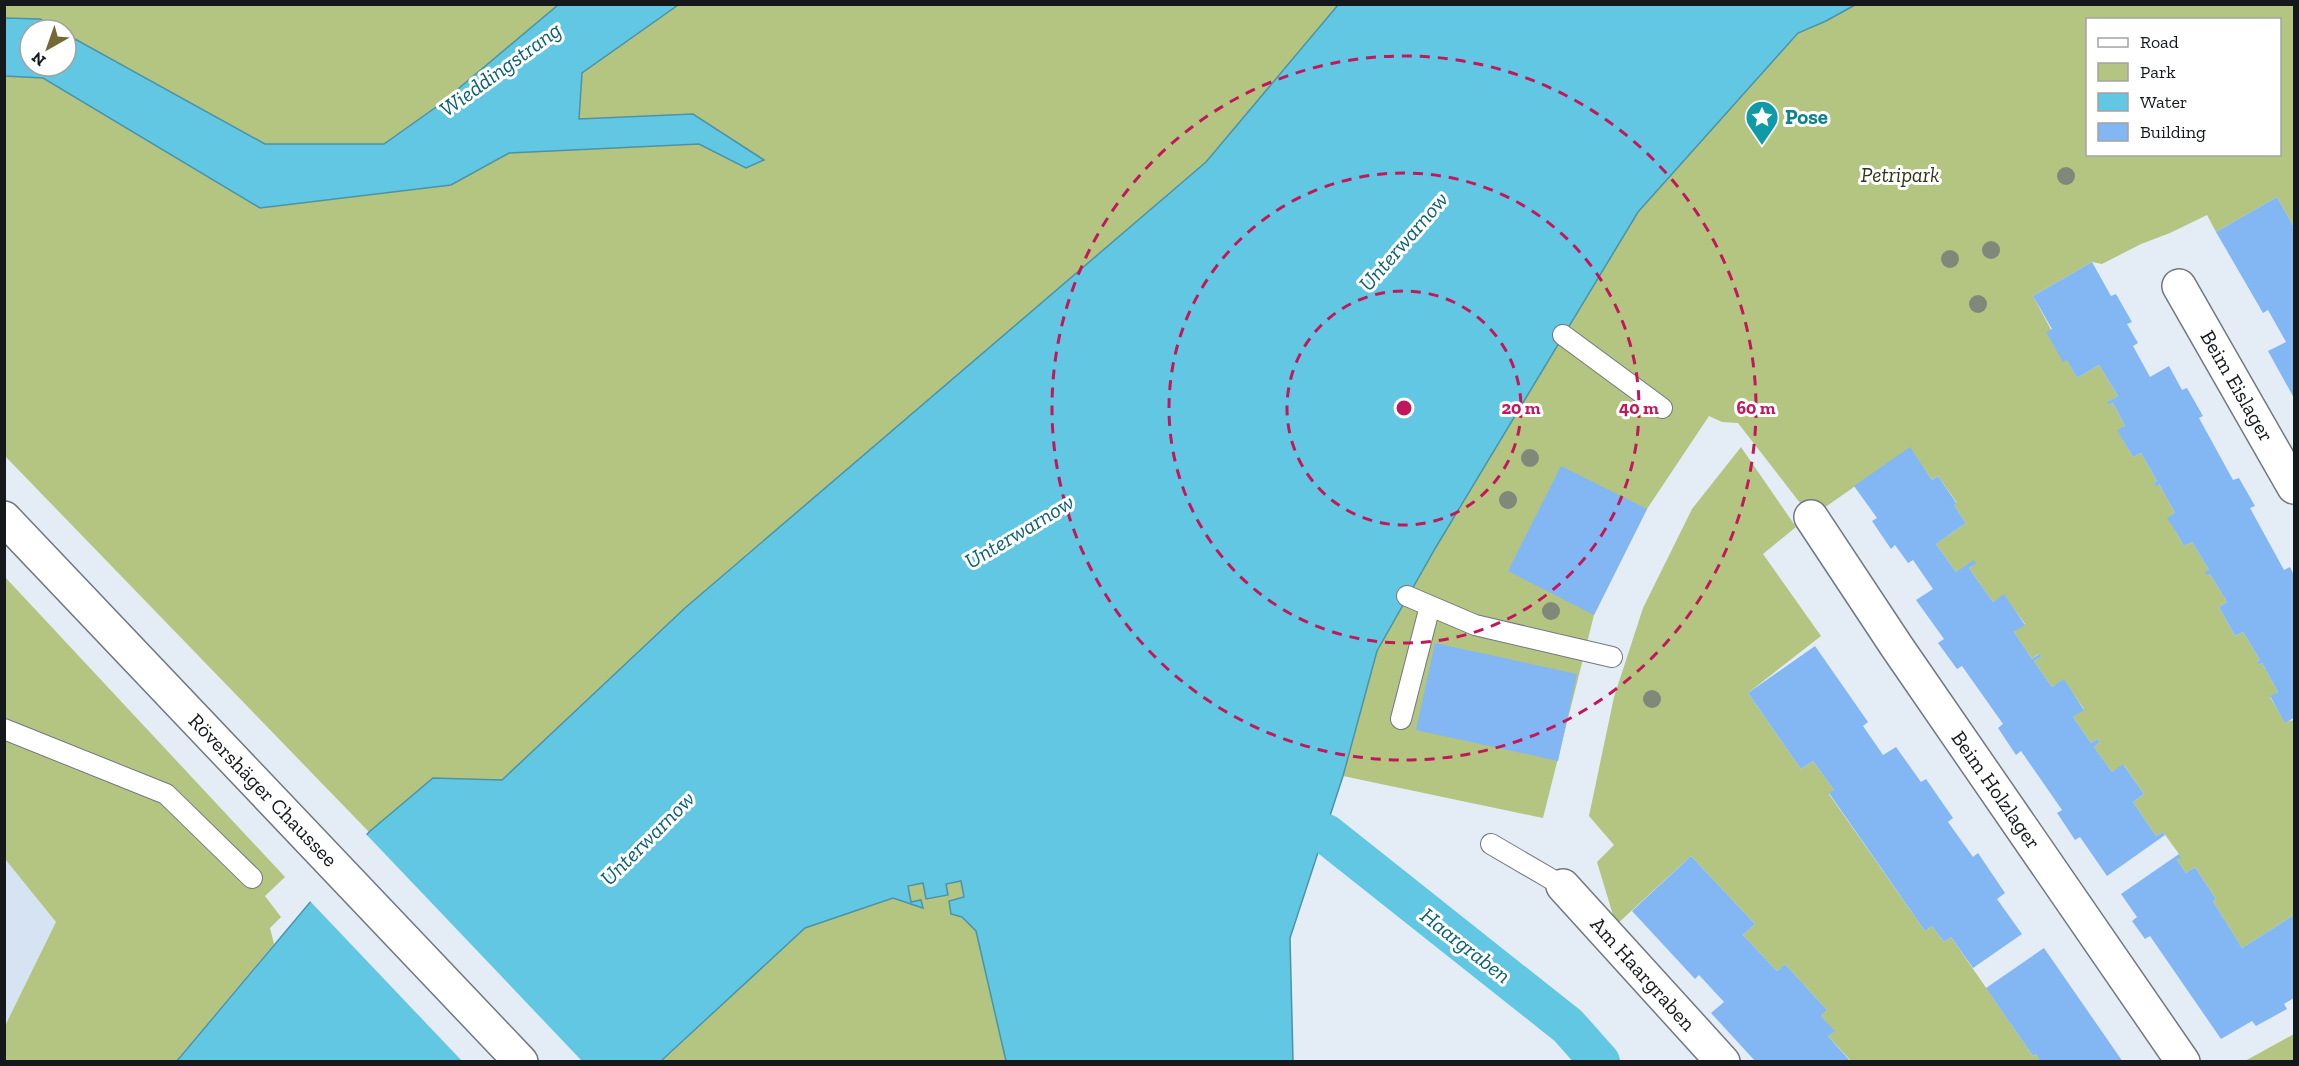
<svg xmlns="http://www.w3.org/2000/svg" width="2299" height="1066" viewBox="0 0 2299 1066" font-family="'Zilla Slab',serif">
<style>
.built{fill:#d6e3f3}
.green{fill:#b3c581;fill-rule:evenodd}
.water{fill:#62c7e3;stroke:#4b93a7;stroke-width:1.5}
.pier{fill:#e4ecf5}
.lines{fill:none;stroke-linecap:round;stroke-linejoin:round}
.canal{stroke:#62c7e3;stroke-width:40}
.building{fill:#83b7f3}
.lane-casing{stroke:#717880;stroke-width:22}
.street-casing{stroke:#717880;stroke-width:36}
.primary-casing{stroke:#717880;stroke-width:36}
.lane{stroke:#fff;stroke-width:20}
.street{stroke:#fff;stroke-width:33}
.primary{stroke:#fff;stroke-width:33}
.tree{fill:#80887a}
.ring{fill:none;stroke:#c2185b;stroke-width:3;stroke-dasharray:10 8}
.labels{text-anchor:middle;stroke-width:6;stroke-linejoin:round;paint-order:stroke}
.culture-label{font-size:21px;font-weight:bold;fill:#0d838f;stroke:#fff;text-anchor:start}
.park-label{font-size:21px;font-style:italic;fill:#2f3616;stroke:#fff}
.street-label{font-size:21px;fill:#16191c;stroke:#fff}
.water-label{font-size:22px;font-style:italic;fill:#096074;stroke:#fff}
.centre{fill:#c2185b;stroke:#fff;stroke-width:3}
.ring-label{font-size:18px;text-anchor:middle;font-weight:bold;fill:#c2185b;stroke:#fff;stroke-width:6;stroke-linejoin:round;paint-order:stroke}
</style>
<rect width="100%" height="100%" fill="#e4ecf5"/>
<!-- built -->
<path class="built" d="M5 859 56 922 5 1028Z"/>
<!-- green -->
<path class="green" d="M5 4 558 5 439 105 384 144H265L66 34V30H59L40 19 5 18Z
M678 5H1338L1206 162 685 608 502 780 433 778 369 832 5 456V76L42 78 260 208 451 185 509 153 699 144 746 168 693 114 579 120 582 73Z
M1855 5H2294V227L2277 197 2216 232 2207 215 2170 233 2141 244 2102 264 2092 262 2033 296 2077 378 2099 365 2118 396 2108 402 2109 405 2113 403 2125 426 2118 431 2133 457 2141 453 2157 481 2154 483 2156 486 2159 484 2175 513 2168 518 2184 546 2192 542 2209 570 2207 576 2210 574 2227 602 2219 607 2235 636 2243 632 2260 660 2257 662 2259 665 2262 663 2278 692 2270 697 2285 722 2294 720V915L2242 948 2213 901 2216 899 2195 867 2186 873 2177 860 2180 858 2179 854 2163 832 2156 836 2133 802 2144 794 2124 765 2112 772 2094 747 2100 742 2098 739 2091 743 2073 717 2084 709 2064 680 2052 687 2034 661 2041 657 2038 654 2032 659 2014 632 2025 624 2004 595 1993 602 1969 568 1975 564 1956 572 1936 544 1966 523 1954 505 1957 503 1938 476 1932 480 1910 448 1811 517 1738 423 1722 422 1709 416 1647 509 1594 615 1543 818 1343 776 1377 651 1436 547 1638 212 1798 33 1826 21ZM2088 20H2280V154H2088Z
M1741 447 1796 527 1763 554 1821 636 1748 693 1801 769 1813 761 1834 790 1829 794 1925 931 1932 926 1944 942 1951 937 2033 1056 2036 1054 2041 1061H1851L1828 1036 1834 1031 1821 1016 1827 1010 1785 964 1777 971 1743 935 1755 924 1691 856 1616 925 1597 862 1614 845 1589 816 1614 697 1643 608 1692 509Z
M5 577 285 877 265 896 281 917 270 928 274 944 176 1061H5L4 1028 56 922 5 859Z
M961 881 964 898 961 917 976 931 1006 1061 661 1062 805 928 893 898 922 908 921 900 911 902 907 886 923 883 926 899 948 895 946 884Z
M2294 1034V1061H2245Z"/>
<!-- water -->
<path class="water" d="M558 5H678L582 73 579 119 693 114 764 160 746 168 699 144 509 153 451 185 260 208 43 78 5 76V18L40 19 59 30H30V66H66V34L265 144H384L439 105Z
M1338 5H1855L1826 21 1798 33 1638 212 1436 547 1377 651 1343 776 1290 938 1293 1061H1006L976 931 962 917 951 914 949 901 964 897 961 881 946 884 948 895 926 899 923 883 908 886 911 902 921 900 923 908 893 898 805 928 661 1061 176 1062 369 832 433 778 502 780 685 608 1206 162Z"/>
<!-- pier -->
<path class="pier" d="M365 833 582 1061H462L308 899Z"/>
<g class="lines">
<!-- canal -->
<path class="canal" d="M1326 834 1568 1026 1600 1062"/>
</g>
<!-- building -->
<path class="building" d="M2277 197 2294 227V398L2268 351 2286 342 2268 310 2263 313 2216 232Z
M2092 262 2111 296 2116 294 2132 322 2127 324 2138 343 2133 346 2150 377 2169 366 2182 390 2187 388 2203 416 2199 418 2233 480 2239 478 2255 506 2250 508 2284 570 2290 567 2294 575V718L2285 723 2270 696 2278 692 2262 663 2259 665 2257 662 2260 660 2243 632 2235 636 2219 607 2227 602 2210 574 2207 576 2205 572 2209 570 2192 542 2184 546 2176 532 2167 518 2175 513 2159 484 2156 487 2154 483 2157 481 2141 453 2133 457 2117 430 2125 426 2113 403 2109 405 2107 402 2118 396 2099 365 2077 378 2067 360 2063 362 2046 332 2052 329 2033 296Z
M1910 447 1932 480 1938 476 1957 504 1954 505 1966 523 1936 544 1956 572 1974 560 1976 564 1969 568 1993 602 2004 594 2025 625 2014 632 2032 659 2039 654 2041 657 2034 661 2052 687 2064 679 2084 710 2073 717 2091 743 2098 739 2100 742 2094 747 2112 772 2123 764 2144 794 2133 802 2156 836 2163 832 2165 835 2107 876 2080 837 2075 840 2057 813 2062 810 2021 751 2016 755 1998 728 2003 724 1962 666 1957 669 1938 643 1944 639 1916 600 1933 589 1913 560 1908 563 1895 545 1891 549 1872 521 1877 518 1854 486Z
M1561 466 1647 509 1594 615 1508 571Z
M1435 643 1577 674 1558 761 1416 730Z
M1815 646 1868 722 1863 726 1883 755 1896 747 1921 782 1926 779 1953 818 1948 822 1973 857 1978 853 2005 893 1997 899 2022 934 1973 968 1951 937 1944 942 1932 926 1925 931 1829 793 1834 790 1813 761 1801 769 1748 693Z
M2179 854 2181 858 2177 860 2186 873 2195 867 2216 899 2213 901 2242 948 2294 915V998L2284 1004 2287 1009 2256 1026 2252 1021 2221 1039 2150 936 2145 939 2132 921 2137 917 2121 894Z
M1691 856 1755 924 1743 935 1777 971 1785 964 1827 1010 1821 1016 1835 1031 1828 1036 1851 1062H1756L1711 1013 1724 1002 1699 975 1695 979 1632 911Z
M2044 948 2123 1062H2041L2036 1054 2033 1056 1986 988Z"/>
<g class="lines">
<defs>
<path id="lane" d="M1563 335 1662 408
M1407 596 1475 625 1612 657
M1401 719 1430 606
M4 729 166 794 252 878
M1491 844 1563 886"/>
<path id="street" d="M2179 286 2294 487
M1811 517 1897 647 2183 1062
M1563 886 1723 1062"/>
<path id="primary" d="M4 518 521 1062"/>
</defs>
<!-- lane casing -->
<use href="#lane" class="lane-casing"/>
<!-- street casing -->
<use href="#street" class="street-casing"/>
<!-- primary casing -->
<use href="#primary" class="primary-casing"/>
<!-- lane -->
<use href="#lane" class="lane"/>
<!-- street -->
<use href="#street" class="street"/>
<!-- primary -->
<use href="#primary" class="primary"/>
</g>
<!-- trees -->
<g class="tree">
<circle cx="2066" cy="176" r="9"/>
<circle cx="1991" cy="250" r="9"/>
<circle cx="1950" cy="259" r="9"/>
<circle cx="1978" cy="304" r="9"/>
<circle cx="1530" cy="458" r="9"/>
<circle cx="1508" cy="500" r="9"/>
<circle cx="1551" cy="611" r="9"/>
<circle cx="1652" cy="699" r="9"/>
</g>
<!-- distance rings -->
<g class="ring">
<circle cx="1404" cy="408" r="117"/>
<circle cx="1404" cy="408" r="235"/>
<circle cx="1404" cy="408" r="352"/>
</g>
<!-- icons -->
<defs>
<symbol id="sight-pin" viewBox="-11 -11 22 30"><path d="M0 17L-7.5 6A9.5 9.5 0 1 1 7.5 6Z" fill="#0f9aa8" stroke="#fff"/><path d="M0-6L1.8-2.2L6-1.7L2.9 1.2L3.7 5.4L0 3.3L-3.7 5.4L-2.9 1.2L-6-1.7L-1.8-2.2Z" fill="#fff"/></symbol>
</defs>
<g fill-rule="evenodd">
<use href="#sight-pin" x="1743" y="98" width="38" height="52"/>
</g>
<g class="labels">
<!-- culture labels -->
<g class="culture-label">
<text x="1785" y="124">Pose</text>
</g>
<!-- park labels -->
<g class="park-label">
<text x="1900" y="182">Petripark</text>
</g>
<!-- street labels -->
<g class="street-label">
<text transform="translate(2237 386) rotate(60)" y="7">Beim Eislager</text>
<text transform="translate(263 790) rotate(46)" y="7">Rövershäger Chaussee</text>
<text transform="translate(1996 790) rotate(55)" y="7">Beim Holzlager</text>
<text transform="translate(1643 974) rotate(48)" y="7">Am Haargraben</text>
</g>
<!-- water labels -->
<g class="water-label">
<text transform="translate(500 69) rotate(-36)" y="8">Wieddingstrang</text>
<text transform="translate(1403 241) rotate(-49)" y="8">Unterwarnow</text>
<text transform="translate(1019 531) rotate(-31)" y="8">Unterwarnow</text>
<text transform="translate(647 838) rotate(-45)" y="8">Unterwarnow</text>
<text transform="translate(1466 945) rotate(38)" y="8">Haargraben</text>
</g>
</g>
<circle cx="1404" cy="408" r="9" class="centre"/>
<g class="ring-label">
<text x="1521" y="414">20 m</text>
<text x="1639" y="414">40 m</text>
<text x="1756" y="414">60 m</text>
</g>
<!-- border -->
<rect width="2299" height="1066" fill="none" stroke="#16191c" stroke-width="12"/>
<!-- legend -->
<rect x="2086" y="18" width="195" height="138" fill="#ffffff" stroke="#a2a3a4" stroke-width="1.5"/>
<rect x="2098" y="38" width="30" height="9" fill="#ffffff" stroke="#a2a3a4" stroke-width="1.5"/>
<text x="2140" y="48" font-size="18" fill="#16191c">Road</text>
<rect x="2098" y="63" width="30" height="18" fill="#b3c581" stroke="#a2a3a4" stroke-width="1.5"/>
<text x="2140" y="78" font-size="18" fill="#16191c">Park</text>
<rect x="2098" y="93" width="30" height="18" fill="#62c7e3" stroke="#a2a3a4" stroke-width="1.5"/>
<text x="2140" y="108" font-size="18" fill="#16191c">Water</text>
<rect x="2098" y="123" width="30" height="18" fill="#83b7f3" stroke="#a2a3a4" stroke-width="1.5"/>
<text x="2140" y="138" font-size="18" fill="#16191c">Building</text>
<!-- north arrow -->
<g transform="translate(48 48) rotate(220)"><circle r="28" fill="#ffffff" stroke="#a2a3a4" stroke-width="1.5"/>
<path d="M0-4.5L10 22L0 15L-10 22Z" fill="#746835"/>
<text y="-9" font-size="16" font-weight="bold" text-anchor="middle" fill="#16191c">N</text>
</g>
</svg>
